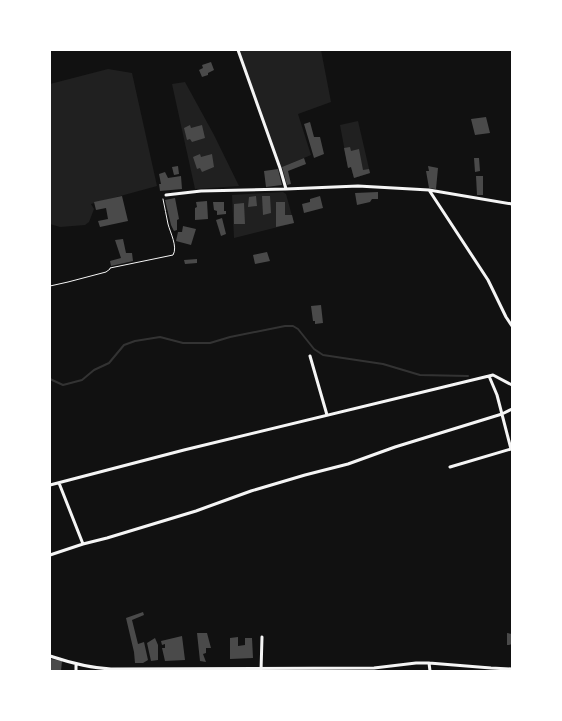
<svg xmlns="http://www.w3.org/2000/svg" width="562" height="721" viewBox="0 0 562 721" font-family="Arial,sans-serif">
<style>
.green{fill:#202020}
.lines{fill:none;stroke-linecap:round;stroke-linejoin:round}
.stream{stroke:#333;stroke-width:2}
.building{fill:#4a4a4a}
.path{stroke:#f5f5f5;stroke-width:1}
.minor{stroke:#f5f5f5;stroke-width:3}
</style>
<rect width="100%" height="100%" fill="#111"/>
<!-- green -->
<path class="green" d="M238 50H321L331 102 298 114 311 155 280 168Z
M108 69 132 73 157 186 91 204 94 209 89 222 85 225 60 227 50 224V84Z
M185 82 214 135 239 186 195 189 172 84Z
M358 121 370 173 354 178 351 167 348 168 340 125Z
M283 192 286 194 294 223 234 238 232 195Z"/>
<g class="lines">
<!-- stream -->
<path class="stream" d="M50 379 63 385 82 380 94 370 109 363 124 345 135 341 160 337 183 343H210L230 337 285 326H293L298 329 314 349 323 355 383 364 420 375 468 376"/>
</g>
<!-- building -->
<path class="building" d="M211 62 214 70 208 73V75L202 77 199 70 203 68 202 65Z
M486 117 490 133 475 135 471 119Z
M310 122 314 137H320L324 154 314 158 304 124Z
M190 125 191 128 202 125 205 138 192 142 190 139 187 140 184 128Z
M350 147 351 151 359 149 363 170 369 169 370 173 354 178 351 167 348 168 344 148Z
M200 154 201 157 212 154 214 167 202 172 200 168 197 169 193 157Z
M304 158 306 164 288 171 291 184 287 185 282 167Z
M474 158H479L480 171 475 172Z
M178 166 179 174 174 175 172 167Z
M428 166 438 168 436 189 429 188 426 171H429Z
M278 169 282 185 266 187 264 171Z
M165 172 168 178 181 176 182 189 160 191 159 184H161L159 174Z
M476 176H483V195H477Z
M378 192V199H372L370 202 357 205 355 193Z
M122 196 128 221 100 227 98 221 108 219 106 208 96 210 94 202Z
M256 196 257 206 248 207 249 197Z
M262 196H270L271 213 263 215Z
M320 196 323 208 304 213 302 204 310 202V199Z
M175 198 179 219 177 220V230L174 231 171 225 165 200Z
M207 201 208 219 195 220V208L197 207 196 202Z
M213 202H224V211H226V214L217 215V211L214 210Z
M276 202H285V215H292L294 223 276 227Z
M244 203 245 224H234V204Z
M222 218 226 234 221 236 216 220Z
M183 226 196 229 191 245 176 241 178 232H182Z
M123 239 126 253H132L133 261 111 266 110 261 121 258 115 240Z
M267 252 270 261 255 264 253 255Z
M197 259V263L185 264 184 260Z
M321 305 323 323 315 324V321H313L311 306Z
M143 612 144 615 132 620 138 644 144 642 148 660 143 663H135L134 652 126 618Z
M197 633H207L211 648H206V653L203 654 206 662 200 661Z
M507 633 512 634V644L509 645H507Z
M182 636 185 660 165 661 162 648H165V644L162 645 161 641Z
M238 637V646L245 645V638H252L253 658 230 659V638Z
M155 638 158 645V660L151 661 147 643Z
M51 659 62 661 61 671H50Z"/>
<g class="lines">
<!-- path -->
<path class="path" d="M50 286 68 282 106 272 110 269V268L173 255C178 247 170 232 168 224 166 216 165 207 163 199"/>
<!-- minor -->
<path class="minor" d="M238 50 280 168 286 189
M429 190 488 280 506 317 512 326
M166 195 201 191 286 189 358 186 429 190 512 204
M310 356 327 415
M450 467 511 449 497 395 489 376
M59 483 83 544
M50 485 184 450 493 375 512 385
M50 555 83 544 107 538 196 511 251 491 305 475 348 464 395 447 502 414 512 409
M50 656C71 663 89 668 111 669L374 668 416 663H429L491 668 512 669
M429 663 430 671
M76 671V664
M261 671 262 637"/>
</g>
<!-- border -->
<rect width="562" height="721" fill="none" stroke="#ffffff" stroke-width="102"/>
</svg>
